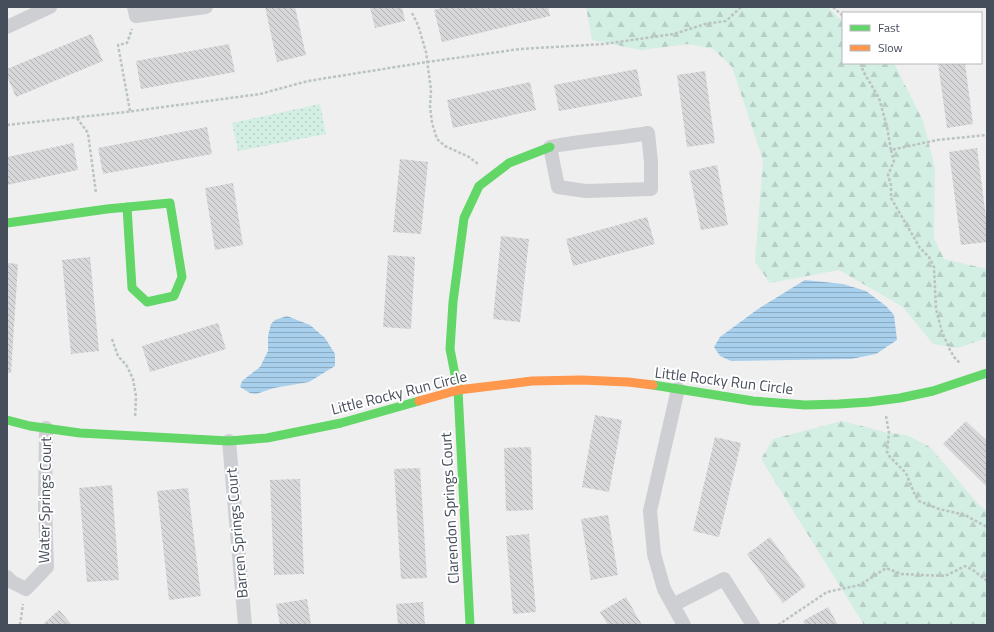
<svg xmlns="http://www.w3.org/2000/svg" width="994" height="632" viewBox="0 0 994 632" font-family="'Titillium Web',sans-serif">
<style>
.forest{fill:url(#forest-firs)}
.park{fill:url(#park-dots)}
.water{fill:url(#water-rules)}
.building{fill:url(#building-back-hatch)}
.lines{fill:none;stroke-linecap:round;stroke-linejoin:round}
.path{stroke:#b9c4c3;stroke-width:2.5;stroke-dasharray:3 2;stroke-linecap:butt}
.street{stroke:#cdcfd2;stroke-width:14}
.fast{stroke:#63d668;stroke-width:9}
.slow{stroke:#ff974d;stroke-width:9}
.labels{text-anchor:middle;stroke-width:4;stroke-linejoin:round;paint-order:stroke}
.street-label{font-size:15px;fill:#464d5b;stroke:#fff}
</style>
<defs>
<pattern id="forest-firs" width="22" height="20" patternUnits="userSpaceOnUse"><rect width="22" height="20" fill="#d3eee3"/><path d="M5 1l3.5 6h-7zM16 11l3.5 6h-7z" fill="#b6cec5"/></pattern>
<pattern id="park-dots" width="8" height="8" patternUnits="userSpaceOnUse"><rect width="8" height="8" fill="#d3eee3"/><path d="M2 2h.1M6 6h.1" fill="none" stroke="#b6cec5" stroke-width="1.8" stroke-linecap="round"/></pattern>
<pattern id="water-rules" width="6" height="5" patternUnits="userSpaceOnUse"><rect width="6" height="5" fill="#a8d0ec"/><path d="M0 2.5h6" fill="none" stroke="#8babc2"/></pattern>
<pattern id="building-back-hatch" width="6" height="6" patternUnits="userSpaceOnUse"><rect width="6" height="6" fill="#d7d7d9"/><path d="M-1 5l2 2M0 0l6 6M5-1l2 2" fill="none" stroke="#b0b1b3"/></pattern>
</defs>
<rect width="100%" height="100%" fill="#f0efef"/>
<!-- forest -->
<path class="forest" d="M586 7H828L839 18 843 20V63H894L923 121 935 168 934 238 944 259 987 269V338L958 348 933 344 903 307 839 270 770 283 755 262 763 160 732 67 713 49 689 44 641 50 592 40Z
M842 421 889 433 907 435 930 447 978 504 987 511V625H864L761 459 773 439Z"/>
<!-- park -->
<path class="park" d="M320 104 326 134 238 151 232 123Z"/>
<!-- water -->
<path class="water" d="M805 280 843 284 866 291 886 306 894 315 897 340 876 354 851 359 731 361 720 356 714 347 720 337 758 309Z
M287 316 310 325 325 338 335 354V366L309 382 274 388 256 394 250 393 240 387 242 381 260 367 268 351V336L271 324 275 320Z"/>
<!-- building -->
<path class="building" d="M265 7H295L306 55 277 62Z
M370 7H402L405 21 375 28Z
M445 7H548L550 16 442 42 434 10Z
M91 34 103 61 16 97 7 76V69Z
M229 44 235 72 141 89 136 61Z
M938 63H965L973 124 947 128Z
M637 69 642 96 559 111 554 85Z
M705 71 715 143 687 147 677 75Z
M530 82 536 110 453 128 447 100Z
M207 127 212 154 103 174 98 148Z
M73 143 78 170 7 185V157Z
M977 148 987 225V242L961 245 949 152Z
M400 159 428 162 421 234 393 232Z
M717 165 728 225 701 230 689 171Z
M233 183 243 245 215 250 205 188Z
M647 217 655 244 573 266 566 239Z
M501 236 529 239 520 322 493 319Z
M388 255 415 257 411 329 383 327Z
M90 257 99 351 71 354 62 260Z
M7 263 18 264 11 373H7Z
M218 323 226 349 150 372 142 346Z
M595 415 622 420 609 492 582 487Z
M966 421 987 441V487L943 444Z
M715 437 741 443 719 537 693 531Z
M531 447 533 510 506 511 504 448Z
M420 468 427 578 401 579 394 469Z
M300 479 304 574 274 575 270 480Z
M112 485 119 580 87 582 79 488Z
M188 488 201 596 169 600 157 491Z
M608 515 618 575 591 580 581 519Z
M529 534 536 612 513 614 506 536Z
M770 537 806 586 783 603 747 554Z
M626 597 642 625H608L600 612Z
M307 599 311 625H280L276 604Z
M423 602 425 625H398L396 604Z
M828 607 838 625H805L803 621Z
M59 610 72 625H42Z"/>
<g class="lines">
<!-- path -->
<path class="path" d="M833 7 843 16
M412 13 418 25 426 52 431 90 430 106 432 123 437 139 445 146 469 157 478 164
M861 63 863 71 879 98 887 127 891 150 937 140 987 135
M130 111 118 45 127 43 132 29
M77 118 88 133 96 193
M7 125 126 112 260 94 308 81 427 62 520 49 604 44 674 34 705 24 726 21 741 7
M891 150 894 161 888 175 891 185V198L920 248 929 257 934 267 936 309 942 332 950 350 954 357 960 363
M112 339 118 356 127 366 133 379 136 396 135 418
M886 416 889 433 887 452 890 457 906 473 915 495 919 501 939 509 965 515 987 527
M20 625 23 604
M778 625 827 592 860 585 886 568 901 574 945 576 965 566 973 570 987 581"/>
<!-- street -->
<path class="street" d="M134 7 136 16 206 7
M7 27 50 7
M648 133 651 162V189L586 191 558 187 550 147C582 140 616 139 648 133Z
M678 389 650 511 654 554 664 589 684 625
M229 441 245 625
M7 577 12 582 26 589 47 567 45 506 46 428
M673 605 724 579 753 625"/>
<!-- fast -->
<path class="fast" d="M7 223 107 209 170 203 182 277 174 296 147 302 132 288 127 207
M653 385 753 401 805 405 839 404 869 402 900 398 933 391 987 373
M7 420 30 426 80 433 229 441 267 438 341 423 419 401
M470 625 458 390 450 349 453 302 464 218 479 186 509 163 550 147"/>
<!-- slow -->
<path class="slow" d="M419 401 458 390 532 381 582 380 628 382 653 385"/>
</g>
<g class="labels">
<!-- street labels -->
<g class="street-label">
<text transform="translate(724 381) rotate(7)" y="5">Little Rocky Run Circle</text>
<text transform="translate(399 393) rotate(-14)" y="5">Little Rocky Run Circle</text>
<text transform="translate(45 500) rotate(-89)" y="5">Water Springs Court</text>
<text transform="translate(450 508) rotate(-93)" y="5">Clarendon Springs Court</text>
<text transform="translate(237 533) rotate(-95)" y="5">Barren Springs Court</text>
</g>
</g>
<!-- border -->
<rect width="994" height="632" fill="none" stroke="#464d5b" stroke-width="16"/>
<!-- legend -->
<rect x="842" y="12" width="140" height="52" fill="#ffffff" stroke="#b5b8bd"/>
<rect x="850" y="25" width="20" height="6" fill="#63d668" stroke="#b5b8bd"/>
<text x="878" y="32" font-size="12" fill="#464d5b">Fast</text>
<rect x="850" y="45" width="20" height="6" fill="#ff974d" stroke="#b5b8bd"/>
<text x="878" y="52" font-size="12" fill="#464d5b">Slow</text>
</svg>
